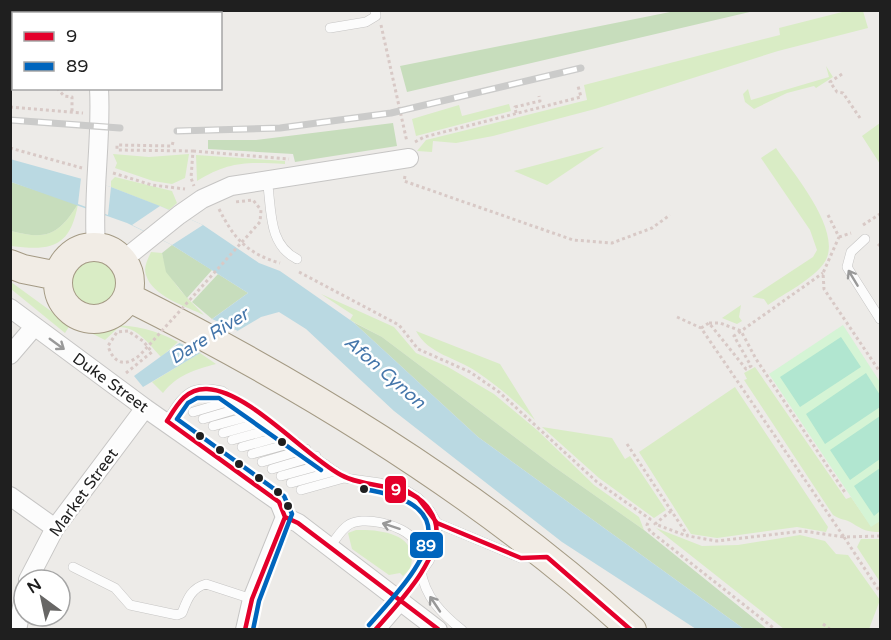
<svg xmlns="http://www.w3.org/2000/svg" width="891" height="640" viewBox="0 0 891 640" font-family="'Varela Round',sans-serif">
<style>
.grass{fill:#d9ecc5}
.forest{fill:#c7ddbc}
.park{fill:#d5f4d5}
.pitch{fill:#b1e6d0}
.water{fill:#bad9e2}
.pier{fill:#edebe8}
.lines{fill:none;stroke-linecap:round;stroke-linejoin:round}
.lane-casing{stroke:#c6c5c4;stroke-width:10}
.street-casing{stroke:#c6c5c4;stroke-width:20}
.primary-casing{stroke:#a49a84;stroke-width:30}
.path{stroke:#d8c9c6;stroke-width:3;stroke-dasharray:3 3;stroke-linecap:butt}
.lane{stroke:#fcfcfc;stroke-width:9}
.street{stroke:#fcfcfc;stroke-width:18}
.primary{stroke:#f1ece5;stroke-width:28}
.rail-casing{stroke:#cbcbca;stroke-width:7}
.rail{stroke:#fff;stroke-width:4.5;stroke-dasharray:14;stroke-linecap:butt}
.path-bridge{stroke:#d8c9c6;stroke-width:3;stroke-dasharray:3 3;stroke-linecap:butt}
.bus-1-casing{stroke:#fff;stroke-width:9}
.bus-2-casing{stroke:#fff;stroke-width:9}
.bus-1{stroke:#e4002b;stroke-width:4.5}
.bus-2{stroke:#0065bd;stroke-width:4.5}
.oneway{stroke:#999}
.bus-dot{fill:#1f1f1f;stroke:#fff;stroke-width:2}
.labels{text-anchor:middle;stroke-width:5;stroke-linejoin:round;paint-order:stroke}
.street-label{font-size:16px;fill:#1f1f1f;stroke:#fff}
.water-label{font-size:18px;font-style:italic;fill:#4576aa;stroke:#fff}
.line-badge{stroke:#fff;stroke-width:2}
.badge-label{font-size:16px;text-anchor:middle;font-weight:bold;fill:#fff}
</style>
<rect width="100%" height="100%" fill="#edebe8"/>
<!-- grass -->
<path class="grass" d="M850 10 863 11 868 28 778 51 595 109 493 136 456 143 433 141 432 152 417 151 426 140 587 100 584 85 780 35 779 28Z
M826 66 833 77 816 88 814 86 787 93 754 109 745 102 743 94 748 89 751 100 829 77Z
M509 104 511 111 416 136 412 119 459 105 462 116Z
M880 123V164L862 136Z
M604 147 547 185 514 171Z
M776 148C793 173 845 233 824 263 812 280 785 293 768 305L764 299 752 297 813 257 817 250 810 230 761 158Z
M113 154 149 157 189 154 185 178 172 184 153 181 115 168 117 163Z
M196 155 285 161V164C248 162 229 161 197 181Z
M115 177 172 191 177 203 169 210 111 187V181Z
M78 204C70 248 51 251 11 246V231C46 240 58 236 78 204Z
M151 252 162 253C168 282 184 294 204 315 187 307 152 296 146 275 143 267 148 259 151 252Z
M69 282a24 24 0 1 1 48 0a24 24 0 1 1-48 0Z
M11 282 70 325 65 333 11 289Z
M321 294 394 327 416 353 448 367 494 394 537 430 594 485 639 517 644 530 553 466 382 337 350 320 353 315Z
M741 305 739 317 742 321 737 324 722 318Z
M110 325C136 325 155 330 178 342L161 357C149 344 137 327 119 327L105 340 81 328Z
M416 331 500 364 535 420C516 402 498 386 477 372 456 357 429 355 416 331Z
M200 353 216 364C194 370 177 375 163 393L152 382Z
M755 367 846 499 851 497 871 526 880 521V532C867 532 863 530 852 523 846 519 840 520 833 515L744 380 747 379 744 373Z
M735 387 828 527 826 532 797 527 717 538 691 534 639 452Z
M542 427 612 438 625 459 630 456 666 510 654 518 599 478Z
M656 528 702 546 738 545 800 535 825 541 836 554 848 555 880 600 869 629H784Z
M356 530C381 529 421 534 410 569L403 576 400 573 389 575 352 549 348 533Z
M861 539H880V582L857 547Z"/>
<!-- forest -->
<path class="forest" d="M675 11H754L407 92 400 66Z
M393 123 397 146 295 162 293 154 208 149V140H256Z
M11 182 78 204C58 236 46 240 11 231Z
M172 245 212 270 187 298 166 272 162 253Z
M218 274 248 293 212 319 192 302Z
M353 322 382 337 553 466 644 530 767 629H744L478 437Z"/>
<!-- park -->
<path class="park" d="M843 325 880 382V521L871 527 769 374Z"/>
<!-- pitch -->
<path class="pitch" d="M841 337 861 367 800 407 780 377Z
M866 373 880 395V407L825 444 806 414Z
M880 416V459L850 480 830 450Z
M880 468V511L874 516 854 486Z"/>
<!-- water -->
<path class="water" d="M10 159 111 187 160 206 203 225 259 263 280 271 353 322 478 437 744 629H696L562 542 394 411 306 329 279 312 261 317 143 387 134 376 248 293 172 245 127 223 11 182Z"/>
<!-- pier -->
<path class="pier" d="M81 178 111 187 108 215 78 204Z
M160 206 203 225 172 245 132 225Z
M212 319 238 331 200 353 178 342Z"/>
<g class="lines">
<defs>
<path id="lane" d="M173 14 178 10
M330 28 366 22 376 16 375 10
M267 179C272 208 267 244 297 259
M865 239 851 252 847 267 880 319
M193 412 237 399
M203 419 247 406
M167 421C184 395 188 384 222 391L344 478 380 483 407 491 418 498 430 511 437 523 436 546 429 561 400 601
M213 426 257 414
M223 433 266 421
M232 440 276 428
M242 447 286 435
M252 454 296 442
M262 462 306 449
M272 469 316 456
M281 476 325 464
M291 483 335 471
M301 490 344 478
M437 523 521 558H535
M329 547C335 541 340 531 347 526 361 514 404 525 414 540 421 549 420 560 421 571 425 597 442 614 462 630
M73 567 115 588 130 605 177 615 182 613C187 600 191 588 206 584L252 599"/>
<path id="street" d="M58 10 61 14
M91 14 94 10
M96 246C92 193 102 141 99 88
M123 260 179 215 202 199 231 186 409 158
M10 308 145 408 279 502 285 517 298 523 438 630
M10 355 34 327
M10 496 55 528
M28 580 55 528 145 408
M17 630 24 597
M245 630 252 599 285 517
M375 630 400 601"/>
<path id="primary" d="M58 283a36 36 0 1 1 72 0a36 36 0 1 1-72 0Z
M10 264 23 269 58 276
M128 297C306 386 484 495 632 630"/>
</defs>
<!-- lane casing -->
<use href="#lane" class="lane-casing"/>
<!-- street casing -->
<use href="#street" class="street-casing"/>
<!-- primary casing -->
<use href="#primary" class="primary-casing"/>
<!-- path -->
<path class="path" d="M381 25 407 142
M842 74 830 82 837 92 843 93 860 118
M57 88 64 96 72 97V112
M10 107 83 113
M516 113 515 107 540 101 539 96
M173 142 172 146 117 145V150L193 151 191 178 194 186
M415 142 424 137 581 97 578 86
M10 148 82 168
M193 151 289 159
M113 173 152 185 185 189
M405 176 404 181 573 240 612 243 652 228 670 215
M219 209C233 237 247 254 280 263
M828 215 839 237 823 273 824 289 880 372
M863 225 880 214
M839 237 851 233
M878 246 880 244
M299 272 399 325 418 349 470 372 499 392 597 482 650 519 647 525 650 531 776 630
M677 317 701 328 844 537
M709 323H720L741 331 756 359 846 494
M701 328 709 323 746 369 751 366 734 336 823 273
M126 373 152 352 143 341 128 331
M627 444 688 536 717 541 803 531 844 537
M671 511 655 524 687 536
M880 536 844 537 880 592
M823 624 831 630"/>
<!-- lane -->
<use href="#lane" class="lane"/>
<!-- street -->
<use href="#street" class="street"/>
<!-- primary -->
<use href="#primary" class="primary"/>
<defs>
<path id="rail" d="M10 120 120 128
M177 131 280 128 391 113 581 68"/>
</defs>
<!-- rail casing -->
<use href="#rail" class="rail-casing"/>
<!-- rail -->
<use href="#rail" class="rail"/>
<!-- path-bridge -->
<path class="path-bridge" d="M128 331 117 332 108 346C114 365 127 367 141 354L260 222 261 210 253 200 235 202"/>
<defs>
<path id="bus-1" d="M167 421C177 405 186 388 207 389 249 391 304 455 341 475 372 492 420 479 435 521 446 555 396 606 375 630
M167 421 279 502 285 517 298 523 438 629
M407 491 418 498 437 523 521 558 547 557 631 630
M245 630 252 599 285 517"/>
<path id="bus-2" d="M362 489C479 506 416 572 369 625
M253 630 259 601 292 514 284 496 177 419 188 403 197 398H219L321 470"/>
</defs>
<!-- bus-1 casing -->
<use href="#bus-1" class="bus-1-casing"/>
<!-- bus-2 casing -->
<use href="#bus-2" class="bus-2-casing"/>
<!-- bus-1 -->
<use href="#bus-1" class="bus-1"/>
<!-- bus-2 -->
<use href="#bus-2" class="bus-2"/>
</g>
<!-- one-way arrows -->
<defs><path id="oneway-shaft" d="M-6 0H5M1.5-3L5.5 0L1.5 3" fill="none" stroke-width="1.6" stroke-linecap="round" stroke-linejoin="round" transform="scale(1.5)"/></defs>
<g class="oneway">
<use href="#oneway-shaft" transform="translate(853 278) rotate(-121)"/>
<use href="#oneway-shaft" transform="translate(57 344) rotate(36)"/>
<use href="#oneway-shaft" transform="translate(391 526) rotate(-162)"/>
<use href="#oneway-shaft" transform="translate(435 604) rotate(-124)"/>
</g>
<!-- markers -->
<g class="bus-dot">
<circle cx="200" cy="436" r="5"/>
<circle cx="282" cy="442" r="5"/>
<circle cx="220" cy="450" r="5"/>
<circle cx="239" cy="464" r="5"/>
<circle cx="259" cy="478" r="5"/>
<circle cx="364" cy="489" r="5"/>
<circle cx="278" cy="492" r="5"/>
<circle cx="288" cy="506" r="5"/>
</g>
<g class="labels">
<!-- street labels -->
<g class="street-label">
<text transform="translate(111 382) rotate(36)" y="6">Duke Street</text>
<text transform="translate(83 492) rotate(-54)" y="6">Market Street</text>
</g>
<!-- water labels -->
<g class="water-label">
<text transform="translate(209 336) rotate(-32)" y="6">Dare River</text>
<text transform="translate(385 372) rotate(41)" y="6">Afon Cynon</text>
</g>
</g>
<g class="line-badge">
<rect x="384" y="475" width="23" height="29" rx="6" fill="#e4002b"/>
<rect x="409" y="531" width="35" height="28" rx="6" fill="#0065bd"/>
</g>
<g class="badge-label">
<text x="396" y="495">9</text>
<text x="426" y="551">89</text>
</g>
<!-- border -->
<rect width="891" height="640" fill="none" stroke="#1f1f1f" stroke-width="24"/>
<!-- legend -->
<rect x="12" y="12" width="210" height="78" fill="#ffffff" stroke="#a5a5a5" stroke-width="1.5"/>
<rect x="24" y="32" width="30" height="9" fill="#e4002b" stroke="#a5a5a5" stroke-width="1.5"/>
<text x="66" y="42" font-size="18" fill="#1f1f1f">9</text>
<rect x="24" y="62" width="30" height="9" fill="#0065bd" stroke="#a5a5a5" stroke-width="1.5"/>
<text x="66" y="72" font-size="18" fill="#1f1f1f">89</text>
<!-- north arrow -->
<g transform="translate(42 598) rotate(327)"><circle r="28" fill="#ffffff" stroke="#a5a5a5" stroke-width="1.5"/>
<path d="M0-4.5L10 22L0 15L-10 22Z" fill="#676665"/>
<text y="-9" font-size="16" font-weight="bold" text-anchor="middle" fill="#1f1f1f">N</text>
</g>
</svg>
